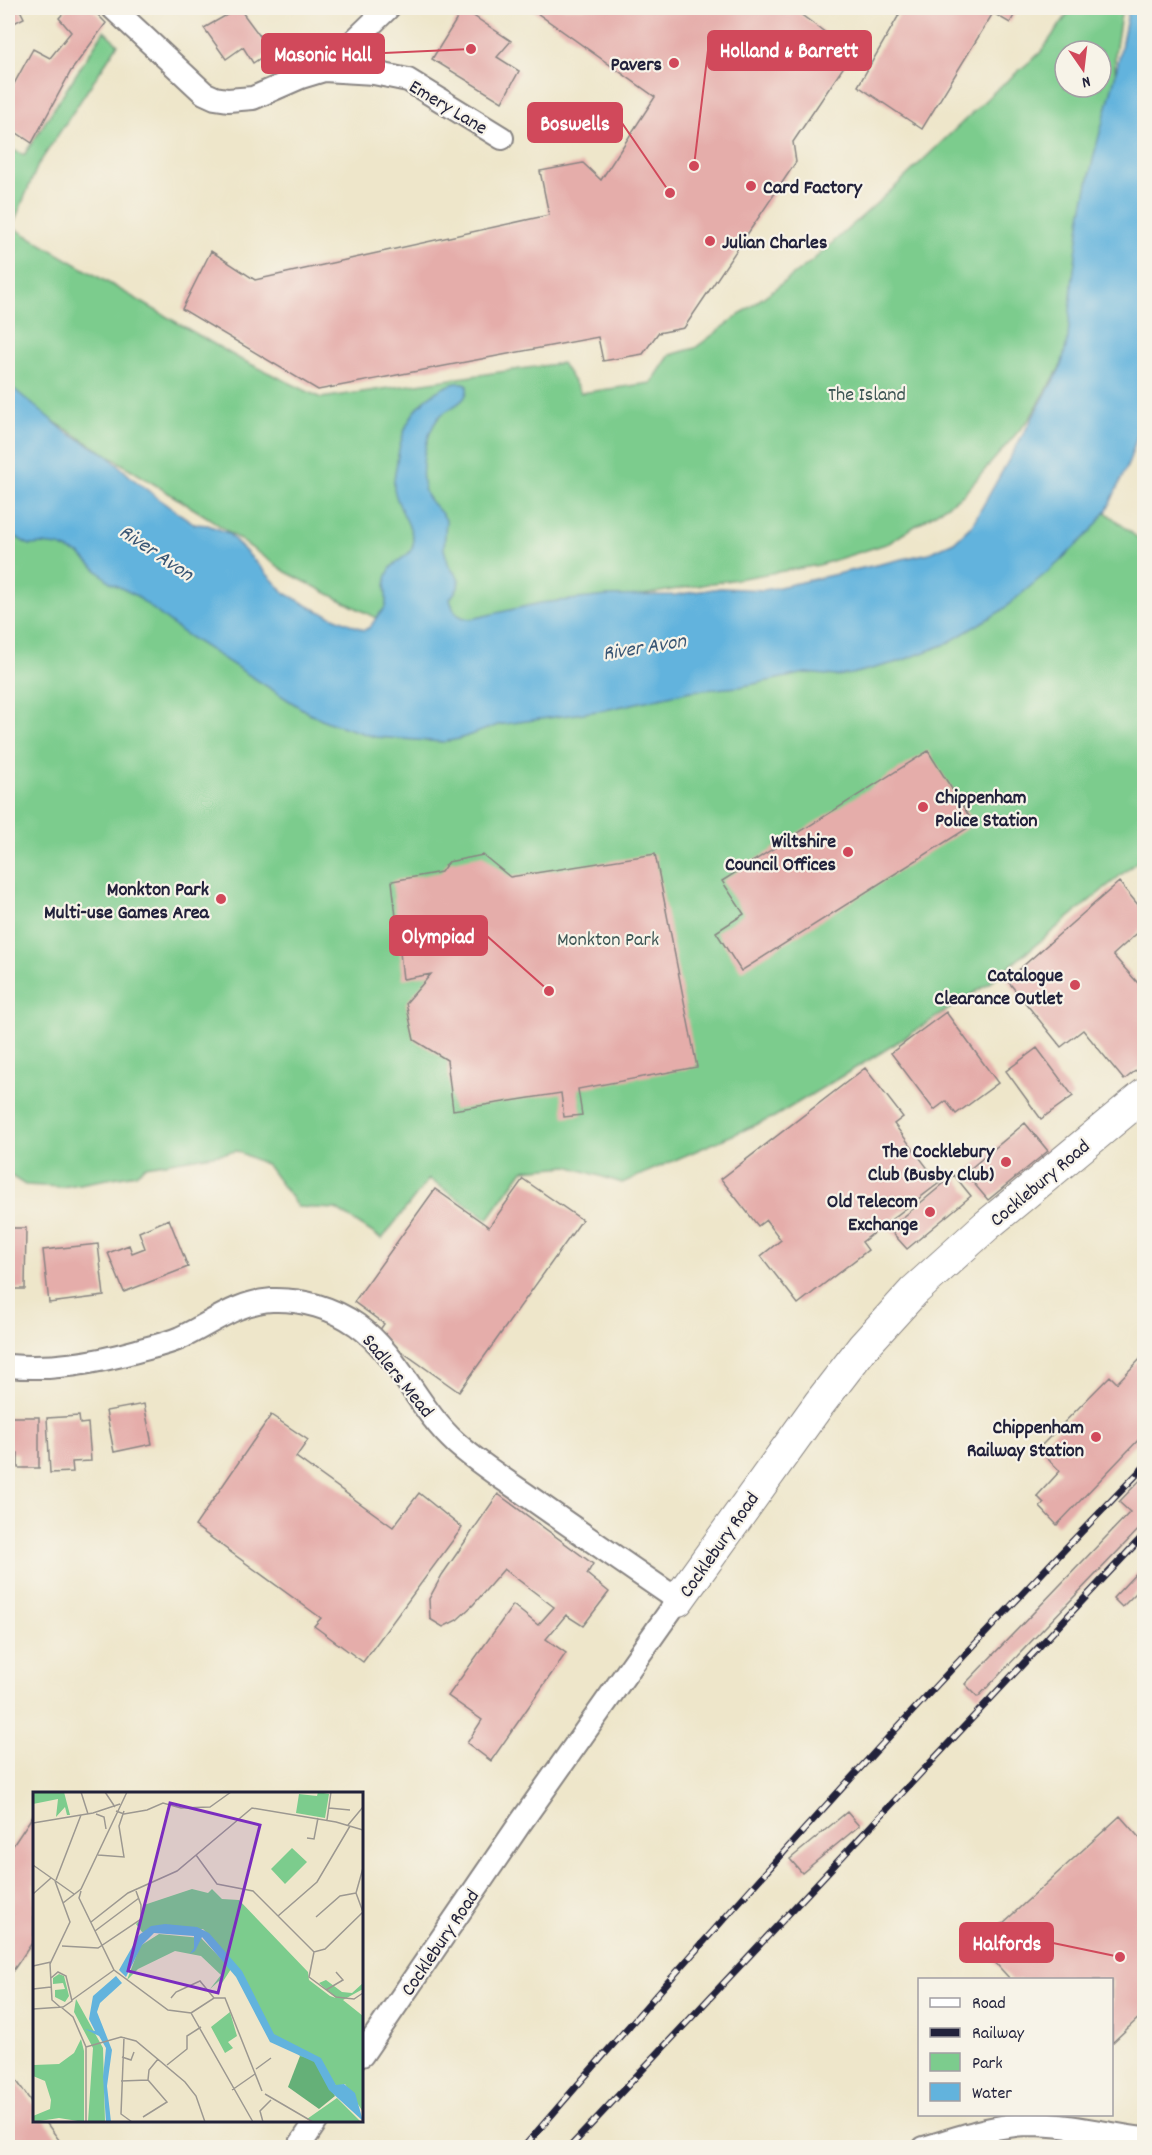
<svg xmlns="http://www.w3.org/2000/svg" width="1152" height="2155" viewBox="0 0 1152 2155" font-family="Dekko,sans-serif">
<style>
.green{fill:#7ccc8d;stroke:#4f7764;stroke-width:1.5;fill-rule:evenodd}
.water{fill:#62b3dd;stroke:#426a8c;stroke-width:1.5}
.building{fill:#e5adaa}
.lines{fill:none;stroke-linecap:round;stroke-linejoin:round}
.street-casing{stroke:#888482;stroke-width:26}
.secondary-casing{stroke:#888482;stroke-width:34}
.street{stroke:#fff;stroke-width:22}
.secondary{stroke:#fff;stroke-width:32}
.rail-casing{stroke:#22223b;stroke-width:7}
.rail{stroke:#f7f3e8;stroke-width:4.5;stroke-dasharray:14;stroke-linecap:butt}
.poi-dot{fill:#d1495b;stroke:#f7f3e8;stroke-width:2}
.labels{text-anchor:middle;stroke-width:4.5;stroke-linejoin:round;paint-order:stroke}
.poi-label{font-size:20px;font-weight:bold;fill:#22223b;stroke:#f7f3e8;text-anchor:end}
.street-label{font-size:20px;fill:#22223b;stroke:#f7f3e8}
.park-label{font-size:20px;fill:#3d5554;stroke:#f7f3e8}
.water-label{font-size:21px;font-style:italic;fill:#385574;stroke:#f7f3e8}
.inset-road{fill:none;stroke:#9c9891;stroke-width:1.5}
.view{fill:#7b2cbf;fill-opacity:0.15;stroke:#7b2cbf;stroke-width:3}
.inset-edge{fill:none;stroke:#22223b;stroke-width:3}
.leader{fill:none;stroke:#d1495b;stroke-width:2}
.callout-dot{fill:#d1495b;stroke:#f7f3e8;stroke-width:2}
.callout{fill:#d1495b;stroke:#d1495b;stroke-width:2}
.callout-label{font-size:21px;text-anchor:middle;font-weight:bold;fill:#fff}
</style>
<rect width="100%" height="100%" fill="#f7f3e8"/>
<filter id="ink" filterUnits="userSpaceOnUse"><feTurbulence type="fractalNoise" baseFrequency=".0167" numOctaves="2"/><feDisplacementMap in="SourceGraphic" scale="12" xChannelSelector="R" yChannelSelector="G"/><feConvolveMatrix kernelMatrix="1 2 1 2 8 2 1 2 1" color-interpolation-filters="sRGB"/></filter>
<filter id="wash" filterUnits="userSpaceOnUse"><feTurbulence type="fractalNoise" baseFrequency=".008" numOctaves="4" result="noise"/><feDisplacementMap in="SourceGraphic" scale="24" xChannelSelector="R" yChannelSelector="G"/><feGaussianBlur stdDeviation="1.35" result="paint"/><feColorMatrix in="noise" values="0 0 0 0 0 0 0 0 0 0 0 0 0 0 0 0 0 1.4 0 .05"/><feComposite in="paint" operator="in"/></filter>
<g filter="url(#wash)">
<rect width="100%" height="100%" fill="#eee6ca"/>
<!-- green -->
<path class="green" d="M1072 8H1122L1115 53 1116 105 1082 330 1030 418 963 495 889 543 819 565 442 629 374 617 286 572 207 517 8 393V148L24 155 104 31 118 44 38 165 12 227 238 358 321 398 562 363 581 393 651 383 670 355 695 348 812 261 897 185 995 91 1040 53ZM1065 51H1101V87H1065Z
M8 498 380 735 1097 505 1144 543V668L1139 691 1140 735 1144 758V856L988 984 882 1052 774 1117 622 1183 568 1166 523 1170 488 1219 429 1179 382 1239 336 1209 298 1207 267 1165 237 1151 146 1166 136 1174 62 1187 25 1185 8 1174Z"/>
<!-- water -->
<path class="water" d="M1129 8H1144V399L1138 411 1137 436 1129 462 1107 510 1091 531 1058 563 1001 611 946 644 898 662 852 674 836 676 806 673 739 687 691 691 605 710 498 725 459 739 443 742 375 737 328 722 307 712 183 633 135 595 111 583 79 554 59 546 42 544 30 545 24 542 13 535 8 525V384L66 432 106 454 132 478 168 506 195 524 208 525 228 533 285 593 312 608 364 630C371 628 372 624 376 618 379 614 383 611 385 607 389 597 381 586 389 571 394 560 412 556 413 545 415 528 396 507 394 488 393 479 396 470 397 461 401 430 414 401 445 387 452 384 459 381 467 384 470 404 450 405 439 417 425 434 418 474 426 494 430 504 441 510 446 520L444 549 449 566 459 579 458 588 450 599C453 611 457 618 471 619L540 603 607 596 675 595 720 588 764 590 775 588 929 553 954 542 972 525 1061 367 1068 338 1072 285 1081 216 1094 155 1115 77Z"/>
<g id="blocks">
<!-- building -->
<path class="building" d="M8 8H19L24 18 8 26Z
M68 8H91L106 23 71 71 32 143 8 127V110L10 105 8 104V95L33 49 50 58 71 32 59 18Z
M239 8 271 51 253 63 243 47 226 59 204 28Z
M530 8H792L853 53 793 142 796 162 684 328 658 333 643 354 603 361 598 337 318 390 182 309 211 251 255 280 549 215 540 171 583 163 601 180 655 97Z
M873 8H1018L1010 23 993 13 922 129 858 86 899 15Z
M463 9 511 41 497 57 519 71 502 102 432 59Z
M928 751 974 824 741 971 716 932 744 914 722 881Z
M655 854 697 1067 578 1089 582 1115 564 1117 561 1093 453 1110 447 1060 414 1040 406 1003 431 974 403 979 392 881 441 872 448 862 483 855 510 877Z
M1119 882 1144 912V927L1113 955 1144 990V1064L1124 1080 1083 1030 1061 1047 1007 980Z
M946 1012 998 1083 956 1114 946 1101 934 1110 891 1053Z
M1037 1048 1073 1096 1041 1119 1006 1071Z
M865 1068 903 1117 894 1124 939 1183 862 1242 868 1250 798 1304 761 1256 781 1240 766 1220 758 1226 721 1179Z
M1025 1123 1048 1151 988 1200 965 1173Z
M954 1175 971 1196 907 1249 889 1229Z
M523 1179 582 1220 459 1392 377 1334 384 1324 354 1302 435 1189 489 1227Z
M169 1219 188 1267 124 1292 108 1253 129 1245 132 1253 145 1248 139 1232Z
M8 1228H26L25 1289H8Z
M98 1244 104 1296 49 1303 43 1250Z
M1144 1355V1434L1057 1525 1040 1507 1044 1503 1037 1496 1060 1471 1038 1449 1110 1376 1117 1383Z
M144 1404 152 1444 114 1452 106 1411Z
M271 1415 308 1440 296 1457 393 1527 419 1493 462 1528 363 1662 314 1626 321 1618 195 1526Z
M79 1416 80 1424 88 1423 91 1461 72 1462 73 1472 50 1473 47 1418Z
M8 1417H39V1468H18V1453H8Z
M1144 1476V1524L978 1697 965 1684 1130 1512 1119 1502Z
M498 1494 593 1564 587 1574 609 1592 583 1626 566 1615 546 1639 566 1653 491 1761 467 1743 482 1720 448 1696 513 1605 538 1625 554 1607 504 1569 473 1605 457 1620 443 1627 430 1619 429 1599 442 1575Z
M1144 1565V1585L1122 1607 1113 1598Z
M847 1812 859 1826 802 1873 790 1859Z
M34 1814V1940L8 1978V1853Z
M1120 1816 1144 1843V2013L1112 2043V1980H1011L979 1945Z
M8 2068 34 2106V2121H45L65 2148H8Z"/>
</g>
</g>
<g filter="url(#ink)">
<use href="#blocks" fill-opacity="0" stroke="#888482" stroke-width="1.5"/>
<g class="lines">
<defs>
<path id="street" d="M113 8 204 93 215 98 228 100 253 98 301 77 324 70 388 8
M324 70 374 73 408 80 502 138
M8 1366C53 1370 94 1363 137 1351 152 1347 166 1344 180 1338 210 1324 237 1302 272 1300 302 1299 333 1308 357 1325 398 1354 418 1409 456 1443 477 1462 502 1478 525 1494 576 1530 627 1565 678 1600L519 1825 362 2055
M298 2148 317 2120
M924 2148C958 2138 993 2125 1029 2124 1068 2124 1106 2134 1144 2139"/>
<path id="secondary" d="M678 1600 819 1404 863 1347 914 1291 986 1226 1144 1095"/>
</defs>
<!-- street casing -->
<use href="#street" class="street-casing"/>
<!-- secondary casing -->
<use href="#secondary" class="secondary-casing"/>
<!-- street -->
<use href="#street" class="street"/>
<!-- secondary -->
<use href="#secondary" class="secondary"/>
<defs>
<path id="rail" d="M523 2148C724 1915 930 1687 1144 1467
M569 2148 1144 1535"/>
</defs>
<!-- rail casing -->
<use href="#rail" class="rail-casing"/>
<!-- rail -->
<use href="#rail" class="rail"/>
</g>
</g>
<!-- markers -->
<g class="poi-dot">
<circle cx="674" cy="63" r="6"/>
<circle cx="751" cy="186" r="6"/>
<circle cx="710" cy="241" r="6"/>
<circle cx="923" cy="807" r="6"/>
<circle cx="848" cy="852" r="6"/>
<circle cx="221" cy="899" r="6"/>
<circle cx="1075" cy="985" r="6"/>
<circle cx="1006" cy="1162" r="6"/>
<circle cx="930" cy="1212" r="6"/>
<circle cx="1096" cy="1437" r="6"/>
</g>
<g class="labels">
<!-- poi labels -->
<g class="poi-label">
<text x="662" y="70">Pavers</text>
<text x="763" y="193" text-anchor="start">Card Factory</text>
<text x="722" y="248" text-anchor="start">Julian Charles</text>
<text x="935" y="803" text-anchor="start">Chippenham<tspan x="935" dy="23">Police Station</tspan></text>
<text x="836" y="847">Wiltshire<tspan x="836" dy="23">Council Offices</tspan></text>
<text x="209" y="895">Monkton Park<tspan x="209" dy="23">Multi-use Games Area</tspan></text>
<text x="1063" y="981">Catalogue<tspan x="1063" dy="23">Clearance Outlet</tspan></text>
<text x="994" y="1157">The Cocklebury<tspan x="994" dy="23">Club (Busby Club)</tspan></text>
<text x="918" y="1207">Old Telecom<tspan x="918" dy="23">Exchange</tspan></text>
<text x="1084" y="1433">Chippenham<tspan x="1084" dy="23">Railway Station</tspan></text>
</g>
<!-- street labels -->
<g class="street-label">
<text transform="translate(449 106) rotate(31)" y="7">Emery Lane</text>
<text transform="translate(1039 1182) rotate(-40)" y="7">Cocklebury Road</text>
<text transform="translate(399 1375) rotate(51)" y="7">Sadlers Mead</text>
<text transform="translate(718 1544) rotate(-55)" y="7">Cocklebury Road</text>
<text transform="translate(439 1942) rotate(-56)" y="7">Cocklebury Road</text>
</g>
<!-- park labels -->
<g class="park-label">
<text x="867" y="400">The Island</text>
<text x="608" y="945">Monkton Park</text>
</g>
<!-- water labels -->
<g class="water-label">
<text transform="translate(157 552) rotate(34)" y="7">River Avon</text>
<text transform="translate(644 646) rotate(-9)" y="7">River Avon</text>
</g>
</g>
<!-- overview -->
<g transform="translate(33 1792)">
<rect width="330" height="330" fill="#eee6ca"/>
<path d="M0 0H31L37 23H34L32 15 23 25 25 7 0 12ZM285 0 296 2 292 26 263 21 266 2 284 4ZM259 56 274 70 252 92 238 77ZM159 97 175 101 179 97 189 107 206 108 275 180 276 188 297 204 303 206 286 191 293 188 309 200 319 201 330 191V197L310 208 330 224V320L312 292 304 294 239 241 201 171 170 137 109 140 103 132 110 125 111 113ZM126 142 168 146 198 177 189 191 186 189 177 197 188 183 168 164 142 159 105 177 94 188 107 154ZM26 182 31 184 36 204 32 210 22 205V198L32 197 30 191 20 192V186ZM43 207 70 256 72 330H55L60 256 41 220ZM197 220 204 244 195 250 200 256 192 261 178 235ZM48 247 51 259V330L26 326 0 330V324L17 317 18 308 12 289 0 284 1 273 26 272 41 261ZM304 306 328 330H279L274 327Z" fill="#7ccc8d"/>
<path d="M267 264 281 268 302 304 286 317 255 295Z" fill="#65b078"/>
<path d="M132 132 164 135 176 141 209 179 241 242 288 266 303 293 311 292 322 301 330 329 296 298 281 270 237 250 203 185 169 145 162 159 157 162 161 156V144L121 141 109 153 93 185 86 178 106 143 118 134ZM83 184 89 191 67 211 64 220 79 258 74 294 78 330H73L70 285 73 256 66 244 52 237 62 239 56 227 60 204Z" fill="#62b3dd"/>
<path class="inset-road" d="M48 0 55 22M72 0 82 15M296 16 317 18M83 19 91 22 114 18 130 11 148 16 177 15 198 0M63 22 71 25 73 37M294 28 298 0M0 31 60 21 87 12M315 33 330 15M274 46 281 47 285 26M65 63 91 65 86 34 91 19M163 63 184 92 220 99 281 160 292 157 330 120M0 73 41 102M330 76 323 101 330 120M23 88 48 23M22 89 37 130 17 172 19 208 27 215M48 99 46 106 81 178 135 218 158 221 220 330M0 102 18 86M30 111 48 97 94 0M245 124 284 90 317 34M283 125 307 104 323 101M58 130 95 101 144 79 219 16 303 30 330 38M62 139 106 106M29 154 65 156 108 127V113L103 99M281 160 276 185 303 205 321 207 330 201M0 174 18 170M0 197 18 195M293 198 310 188 303 180M138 206 143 200 167 189 181 206M39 208 81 178M28 215 40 225 53 255V330M0 217 30 215 39 209 33 184 25 180 18 186M158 221 181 206H192L229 299M91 245 88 322 99 330M53 255 88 245 103 249 152 290 163 304 172 330M89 265 98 268 101 260M134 273 154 257V244L168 235M223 277 238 266M88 289 115 288M199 298 222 282M232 302 280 330M110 325 134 310 115 288 116 278 125 267M230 330 227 319 238 308"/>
<path class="view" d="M137 11 227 33 185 201 95 179Z"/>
<rect width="330" height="330" class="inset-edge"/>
</g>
<!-- callouts -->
<path class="leader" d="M694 166L708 50M471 49L384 53M670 193L622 123M549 991L487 936M1120 1957L1053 1943"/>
<g class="callout-dot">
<circle cx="694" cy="166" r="6"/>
<circle cx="471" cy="49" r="6"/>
<circle cx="670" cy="193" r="6"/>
<circle cx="549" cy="991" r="6"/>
<circle cx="1120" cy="1957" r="6"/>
</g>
<g class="callout">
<rect x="708" y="31" width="163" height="39" rx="6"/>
<rect x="262" y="34" width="122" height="39" rx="6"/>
<rect x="528" y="103" width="94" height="39" rx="6"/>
<rect x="390" y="916" width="97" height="39" rx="6"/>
<rect x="960" y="1923" width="93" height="39" rx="6"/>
</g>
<g class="callout-label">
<text x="789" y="57">Holland &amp; Barrett</text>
<text x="323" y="61">Masonic Hall</text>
<text x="575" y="130">Boswells</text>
<text x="438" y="943">Olympiad</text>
<text x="1007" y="1950">Halfords</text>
</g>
<!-- margin -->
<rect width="1152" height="2155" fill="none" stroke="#f7f3e8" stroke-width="30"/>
<!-- legend -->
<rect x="918" y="1978" width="195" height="138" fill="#f7f3e8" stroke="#a29fa3" stroke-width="1.5"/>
<rect x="930" y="1998" width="30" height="9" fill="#ffffff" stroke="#a29fa3" stroke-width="1.5"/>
<text x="972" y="2008" font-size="18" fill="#22223b">Road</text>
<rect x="930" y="2028" width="30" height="9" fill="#22223b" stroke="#a29fa3" stroke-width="1.5"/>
<text x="972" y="2038" font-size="18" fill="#22223b">Railway</text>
<rect x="930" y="2053" width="30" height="18" fill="#7ccc8d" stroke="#a29fa3" stroke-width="1.5"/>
<text x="972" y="2068" font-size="18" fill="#22223b">Park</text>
<rect x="930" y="2083" width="30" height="18" fill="#62b3dd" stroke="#a29fa3" stroke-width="1.5"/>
<text x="972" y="2098" font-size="18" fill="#22223b">Water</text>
<!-- north arrow -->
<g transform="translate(1083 69) rotate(166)"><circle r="28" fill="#f7f3e8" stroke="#a29fa3" stroke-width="1.5"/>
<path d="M0-4.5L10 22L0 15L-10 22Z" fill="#d1495b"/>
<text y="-9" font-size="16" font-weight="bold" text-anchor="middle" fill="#22223b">N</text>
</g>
</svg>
